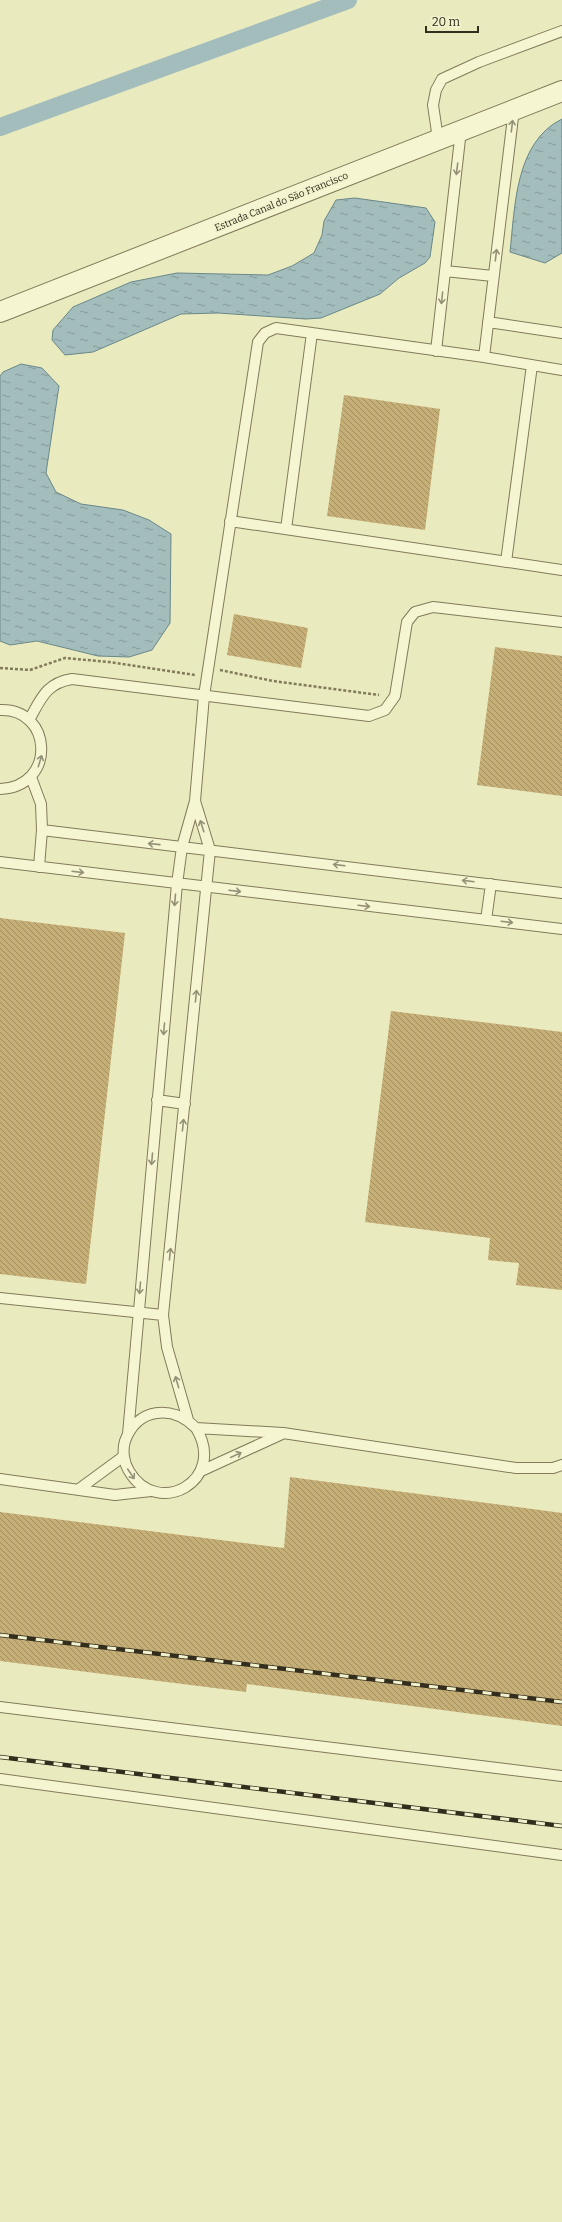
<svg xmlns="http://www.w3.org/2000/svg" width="562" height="2222" viewBox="0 0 562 2222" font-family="Bitter,serif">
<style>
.water{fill:url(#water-ripples);stroke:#6a8889}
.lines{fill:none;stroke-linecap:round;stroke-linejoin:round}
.canal{stroke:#a2bdbc;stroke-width:18}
.building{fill:url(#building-back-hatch)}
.service-casing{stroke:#827a59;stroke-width:12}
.minor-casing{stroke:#827a59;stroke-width:22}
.path{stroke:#827a59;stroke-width:2.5;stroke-dasharray:3 2;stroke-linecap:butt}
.service{stroke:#f6f5d2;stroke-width:10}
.minor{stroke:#f6f5d2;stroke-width:20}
.rail-casing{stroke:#322d1c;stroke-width:4.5}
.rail{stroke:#f2f2ce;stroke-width:3;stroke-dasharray:9;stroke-linecap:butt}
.oneway{stroke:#949177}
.labels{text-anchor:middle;stroke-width:3.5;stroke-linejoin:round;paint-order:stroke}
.street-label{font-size:10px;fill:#322d1c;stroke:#f2f2ce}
</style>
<defs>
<pattern id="water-ripples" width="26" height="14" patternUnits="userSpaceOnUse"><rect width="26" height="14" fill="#a2bdbc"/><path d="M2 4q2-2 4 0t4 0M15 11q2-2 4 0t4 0" fill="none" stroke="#859a98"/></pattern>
<pattern id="building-back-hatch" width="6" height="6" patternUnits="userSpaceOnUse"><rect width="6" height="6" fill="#c6af77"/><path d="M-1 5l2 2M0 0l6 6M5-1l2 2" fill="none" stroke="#a18f61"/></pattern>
</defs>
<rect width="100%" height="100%" fill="#eaeabf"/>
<!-- water -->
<path class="water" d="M562 119V253L545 263 510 252C515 207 515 142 562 119Z
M355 198 426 208 435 222 430 257 425 263 399 278 380 294 321 318 306 319 218 313 181 314 93 352 65 355 52 340 53 330 73 307 131 282 177 273 268 275 292 266 314 253 322 235 324 221 336 200Z
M21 364 42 368 59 386 46 473 56 492 81 504 123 510 149 520 171 534 170 623 152 650 129 657 98 656 37 641 10 645 0 641V376L3 372Z"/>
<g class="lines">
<!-- canal -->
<path class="canal" d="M0 127 348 0"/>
</g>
<!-- building -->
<path class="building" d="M344 395 440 409 425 530 327 516Z
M234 614 308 628 301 668 227 655Z
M495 647 562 656V796L477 785Z
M0 918 125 933 86 1284 0 1274Z
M391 1011 562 1032V1290L516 1285 519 1263 488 1260 490 1238 365 1222Z
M290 1477 562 1513V1726L247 1684 246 1692 0 1661V1512L284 1548Z"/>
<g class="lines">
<defs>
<path id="service" d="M438 139 433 105 436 90 442 79 479 62 562 31
M445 271 493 276
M488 322 562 333
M436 351 461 130
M484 357 514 109
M230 521 562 570
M286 529 312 333
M506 562 532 365
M0 710C53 708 57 787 0 789
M29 720C41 699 46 683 72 679L369 716 385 710 395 696 407 622 415 612 433 607 562 622
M31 777 41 804 42 830 39 867
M42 830 562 893
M0 862 562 929
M486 920 491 884
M157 1100 185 1104
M0 1298 163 1315
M188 1420 167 1347 163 1315 210 850 195 801
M196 1428C228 1481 157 1519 129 1471 124 1463 122 1451 125 1441 137 1408 172 1404 196 1428L283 1433 516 1468H553L562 1465
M128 1434 177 884 182 847 195 801 204 696 258 342 265 333 276 328 484 357 562 370
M201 1471 282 1434
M0 1479 115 1495 151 1491
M79 1489 124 1456
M0 1707 562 1776
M0 1779 562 1855"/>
<path id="minor" d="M0 312 562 91"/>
</defs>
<!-- service casing -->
<use href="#service" class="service-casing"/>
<!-- minor casing -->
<use href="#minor" class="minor-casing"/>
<!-- path -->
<path class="path" d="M0 668 30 670 65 658 109 662 195 675
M220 670 273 681 379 695"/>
<!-- service -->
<use href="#service" class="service"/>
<!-- minor -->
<use href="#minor" class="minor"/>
<defs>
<path id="rail" d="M0 1635 562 1702
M0 1757 562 1826"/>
</defs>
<!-- rail casing -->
<use href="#rail" class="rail-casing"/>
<!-- rail -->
<use href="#rail" class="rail"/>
</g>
<!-- one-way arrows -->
<defs><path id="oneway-shaft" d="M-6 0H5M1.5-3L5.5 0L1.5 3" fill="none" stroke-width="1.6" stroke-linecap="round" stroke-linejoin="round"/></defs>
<g class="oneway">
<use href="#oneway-shaft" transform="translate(512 126) rotate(-83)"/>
<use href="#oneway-shaft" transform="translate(457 169) rotate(97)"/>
<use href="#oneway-shaft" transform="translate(496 255) rotate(-83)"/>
<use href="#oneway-shaft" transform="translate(442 298) rotate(96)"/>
<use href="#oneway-shaft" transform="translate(40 761) rotate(-73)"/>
<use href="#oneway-shaft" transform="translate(202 826) rotate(-108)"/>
<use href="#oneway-shaft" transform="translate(154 844) rotate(-174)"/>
<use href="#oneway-shaft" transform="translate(339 865) rotate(-173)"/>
<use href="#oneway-shaft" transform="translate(78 872) rotate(7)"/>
<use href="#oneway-shaft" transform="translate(468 881) rotate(-173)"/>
<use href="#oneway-shaft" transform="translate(235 891) rotate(7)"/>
<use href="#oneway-shaft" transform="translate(175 900) rotate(95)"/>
<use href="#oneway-shaft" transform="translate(364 906) rotate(7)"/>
<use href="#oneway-shaft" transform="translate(507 922) rotate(7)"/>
<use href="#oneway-shaft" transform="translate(196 996) rotate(-84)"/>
<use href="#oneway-shaft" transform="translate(164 1029) rotate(95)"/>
<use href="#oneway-shaft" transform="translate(183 1125) rotate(-84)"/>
<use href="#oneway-shaft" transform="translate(152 1159) rotate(95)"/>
<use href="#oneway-shaft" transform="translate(170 1254) rotate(-84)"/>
<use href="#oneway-shaft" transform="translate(140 1288) rotate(95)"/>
<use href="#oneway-shaft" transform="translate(177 1382) rotate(-106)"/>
<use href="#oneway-shaft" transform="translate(236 1455) rotate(-25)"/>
<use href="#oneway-shaft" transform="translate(131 1474) rotate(56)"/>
</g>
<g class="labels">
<!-- street labels -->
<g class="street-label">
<text transform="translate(281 201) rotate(-22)" y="4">Estrada Canal do São Francisco</text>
</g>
</g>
<!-- scale -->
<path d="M426 26v6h52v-6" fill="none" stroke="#322d1c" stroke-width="2"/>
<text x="432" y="26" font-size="12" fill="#322d1c" stroke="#f2f2ce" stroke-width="3" paint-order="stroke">20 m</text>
</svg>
